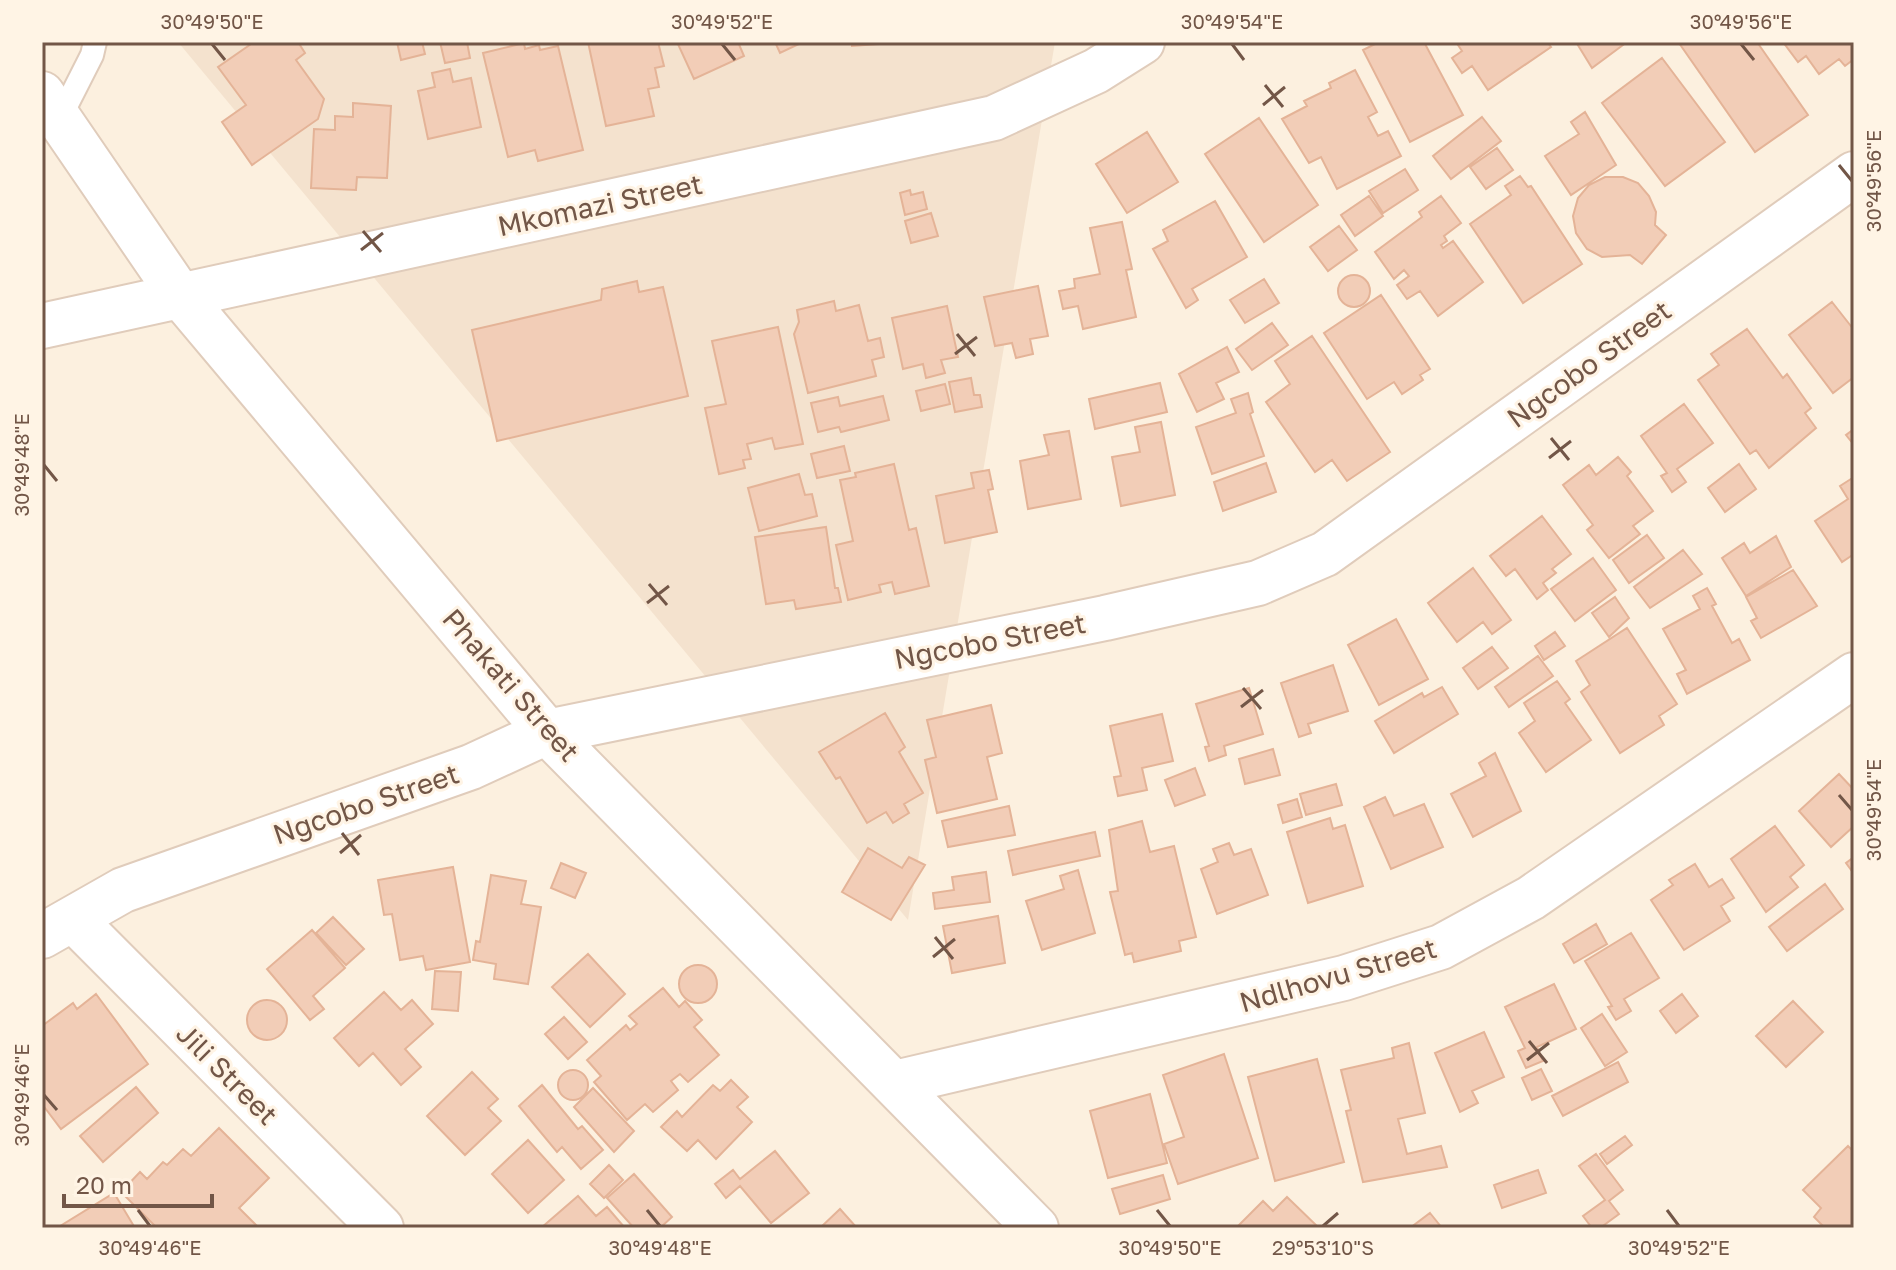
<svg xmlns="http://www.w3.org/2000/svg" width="1896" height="1270" viewBox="0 0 1896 1270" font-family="'Golos Text',sans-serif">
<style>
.residential{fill:#f4e2ce}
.building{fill:#f2cdb7;stroke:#e4b397;stroke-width:2}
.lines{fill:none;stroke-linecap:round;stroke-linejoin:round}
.lane-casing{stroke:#e0ccbb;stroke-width:26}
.street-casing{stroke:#e0ccbb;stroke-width:48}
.lane{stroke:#fff;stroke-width:22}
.street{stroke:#fff;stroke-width:44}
.ticks{fill:none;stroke:#725647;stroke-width:3}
.labels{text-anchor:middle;stroke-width:6;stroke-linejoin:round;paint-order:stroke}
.street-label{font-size:28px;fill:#725647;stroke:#fff4e5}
.neatline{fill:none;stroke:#725647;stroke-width:3}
.ticks-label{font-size:20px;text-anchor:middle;fill:#725647}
</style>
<rect width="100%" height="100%" fill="#fcf0df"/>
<!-- residential -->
<path class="residential" d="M178 42H1055L908 920Z"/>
<!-- building -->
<path class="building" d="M254 42H298L305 53 296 60 324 99 318 119 252 165 222 122 246 105 218 67Z
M397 42H422L425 54 401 60Z
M440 42H467L470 58 445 63Z
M588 42H658L664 66 655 68 659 87 648 89 654 116 606 126Z
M677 42H738L744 56 694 79Z
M775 42H803L780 53Z
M852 42H892V43L852 46Z
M1379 42H1424L1463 115 1410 142 1363 50Z
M1456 42H1547L1551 47 1488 90 1472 66 1462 73 1452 58 1462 51Z
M1576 42H1627L1592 68Z
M1757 42 1808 115 1755 152 1679 43Z
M1783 42H1854V59L1845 66 1839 59 1819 74 1806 56 1798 62Z
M524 43 525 49 539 45 540 50 558 46 583 150 538 161 535 150 508 157 483 53Z
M1662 58 1725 142 1665 186 1602 103Z
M450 69 453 82 471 78 481 127 428 139 418 91 435 87 432 73Z
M1355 70 1377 112 1368 117 1378 136 1388 131 1401 156 1337 189 1321 157 1309 163 1282 119 1307 106 1304 101 1331 88 1329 83Z
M353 103 391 106 387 178 357 177 356 190 311 188 314 129 335 130V116L353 117Z
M1585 112 1616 165 1571 195 1545 156 1579 134 1571 122Z
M1482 117 1501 141 1451 179 1433 156Z
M1259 118 1318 205 1264 242 1205 154Z
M1147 132 1178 182 1127 213 1096 164Z
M1497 148 1513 170 1486 189 1470 167Z
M1405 169 1418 190 1383 213 1369 191Z
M1520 176 1528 187 1531 186 1582 264 1523 303 1470 224 1511 195 1505 186Z
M1605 177H1623L1638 183 1649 196 1656 212 1655 225 1666 235 1642 264 1630 255 1602 257 1587 249 1576 233 1573 216 1578 198 1589 185Z
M910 190 911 195 923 192 927 209 905 215 900 193Z
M1369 196 1383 216 1355 236 1341 215Z
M1441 196 1461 223 1444 236 1447 241 1441 245 1443 248 1453 241 1483 282 1438 316 1420 291 1407 299 1397 285 1409 276 1404 270 1394 279 1375 252 1422 217 1419 212Z
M1215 201 1247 257 1192 289 1198 300 1186 308 1153 249 1168 241 1163 230Z
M931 213 938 236 911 243 905 221Z
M1122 222 1132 269 1126 270 1136 317 1083 329 1078 306 1063 309 1059 291 1075 288 1074 279 1100 274 1090 228Z
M1339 226 1357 250 1328 271 1310 247Z
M1338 291a16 16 0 1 1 32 0a16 16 0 1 1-32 0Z
M1264 279 1279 303 1245 323 1230 300Z
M637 281 639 292 663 287 688 396 497 441 472 330 601 300 602 289Z
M1038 286 1048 336 1030 339 1033 354 1016 358 1012 343 995 346 984 297Z
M1381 295 1430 369 1420 375 1423 380 1402 394 1394 382 1367 399 1324 333Z
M834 301 836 311 859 305 868 341 880 338 884 357 872 360 876 376 808 393 794 334 799 322 797 310Z
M1832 302 1854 330V377L1833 393 1789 335Z
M947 306 958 357 941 360 945 373 926 378 923 364 903 369 892 318Z
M1272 323 1288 345 1252 370 1236 349Z
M778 327 803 444 775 449 772 438 747 444 751 459 743 460 745 468 719 474 705 408 726 404 712 341Z
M1747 329 1783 378 1787 374 1811 408 1805 413 1816 428 1769 468 1756 450 1750 454 1698 380 1719 365 1711 354Z
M1312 336 1390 452 1347 481 1332 460 1315 472 1266 402 1290 384 1275 361Z
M1227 347 1239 372 1216 383 1224 399 1197 412 1179 374Z
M971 378 974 395H980L982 407 955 412 949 382Z
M1160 383 1167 412 1095 429 1089 399Z
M945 384 950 404 921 411 916 391Z
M1248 393 1253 412 1250 414 1264 456 1212 474 1196 427 1236 413 1231 399Z
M883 396 889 420 841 432 839 427 818 432 811 403 838 397 840 406Z
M1684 404 1713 443 1677 469 1686 482 1672 492 1661 476 1667 473 1641 436Z
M1161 422 1175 495 1121 506 1112 457 1140 452 1135 427Z
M1854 429V445L1846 435Z
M1069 431 1081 499 1028 509 1020 461 1049 455 1044 435Z
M844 446 850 471 817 478 811 454Z
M1618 457 1631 472 1627 476 1653 511 1633 526 1640 534 1609 558 1587 530 1593 525 1563 485 1589 465 1596 475Z
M1266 463 1276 492 1223 511 1214 482Z
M894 464 909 530 916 528 929 586 895 594 892 582 879 585 881 592 848 600 836 545 853 541 840 480 856 477 855 473Z
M1739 464 1756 489 1725 512 1708 488Z
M989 470 993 489 988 490 997 532 945 543 936 496 974 488 971 473Z
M799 474 805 495 812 494 817 516 759 531 748 488Z
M1854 477V554L1842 562 1815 521 1848 499 1840 486Z
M1542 516 1571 554 1552 569 1556 573 1543 583 1548 590 1537 599 1515 569 1506 576 1490 556Z
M826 527 835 588H838L841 602 796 609 794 600 766 604 755 537Z
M1647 535 1664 558 1629 583 1613 560Z
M1776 536 1791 567 1746 596 1722 558 1744 543 1750 553Z
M1683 550 1702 574 1650 608 1634 587Z
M1593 558 1616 590 1575 621 1551 589Z
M1473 568 1511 620 1492 634 1483 622 1457 642 1428 603Z
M1793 570 1817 606 1761 638 1751 621 1757 618 1746 597Z
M1707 588 1716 604 1712 606 1732 643 1739 639 1750 660 1687 694 1677 674 1686 670 1663 629 1700 609 1693 596Z
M1615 597 1629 618 1609 637 1592 613Z
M1396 619 1428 679 1379 705 1348 645Z
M1627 628 1677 704 1659 716 1664 725 1620 753 1581 692 1590 685 1576 661Z
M1555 632 1565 646 1544 660 1535 646Z
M1492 647 1508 668 1478 689 1463 668Z
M1538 656 1553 676 1509 707 1495 687Z
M1333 665 1348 711 1308 724 1311 733 1299 737 1281 683Z
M1557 681 1570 699 1565 703 1591 740 1546 772 1519 733 1535 721 1524 703Z
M1442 687 1458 714 1394 753 1375 721 1422 693 1424 697Z
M1249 688 1263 734 1224 746 1226 755 1209 761 1205 747 1209 746 1196 704Z
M991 705 1002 753 987 757 997 799 937 813 925 760 936 757 927 720Z
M885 713 905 747 899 752 923 793 904 804 909 813 893 823 886 812 867 823 840 777 836 779 819 752Z
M1162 714 1173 761 1142 768 1147 790 1118 796 1114 777 1121 776 1110 726Z
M1273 749 1280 775 1245 784 1239 759Z
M1495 753 1521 811 1473 837 1451 794 1486 776 1479 763Z
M1195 768 1205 795 1175 806 1165 780Z
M1839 774 1854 790V826L1831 847 1799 811Z
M1336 784 1342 805 1306 815 1300 794Z
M1385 797 1394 816 1424 804 1443 847 1391 869 1364 807Z
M1297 799 1302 817 1283 823 1278 805Z
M1009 806 1015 835 948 847 942 821Z
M1330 818 1333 829 1345 825 1363 886 1308 903 1287 832Z
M1142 821 1150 852 1174 846 1196 937 1179 941 1181 951 1134 962 1132 953 1125 955 1110 892 1118 891 1109 830Z
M1775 826 1804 865 1790 877 1798 887 1766 912 1731 859Z
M1095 832 1100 856 1013 875 1008 851Z
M1229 843 1234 855 1251 849 1268 895 1217 914 1201 869 1218 862 1213 849Z
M868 848 902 868 909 857 925 865 891 920 842 892Z
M1854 857V874L1846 863Z
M561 863 586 873 575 898 551 888Z
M1695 864 1709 887 1722 879 1734 898 1721 906 1730 921 1684 950 1651 900 1673 885 1669 880Z
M453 867 470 962 426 970 423 956 400 960 392 914 384 915 378 880Z
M1078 870 1095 933 1042 950 1026 901 1064 889 1060 876Z
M986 872 990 902 935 909 933 893 954 890 952 877Z
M491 875 526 881 521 904 541 907 528 984 494 979 496 964 473 960 476 941 480 942Z
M1825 884 1843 909 1787 951 1769 927Z
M998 916 1005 963 952 973 943 926Z
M333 917 364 949 346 965 316 933Z
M1596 924 1607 944 1574 963 1563 944Z
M312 930 345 968 313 996 324 1009 310 1020 267 969Z
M1631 933 1659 978 1624 999 1631 1011 1616 1020 1608 1007 1612 1006 1585 961Z
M588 954 625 994 590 1027 552 987Z
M679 984a19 19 0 1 1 38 0a19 19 0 1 1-38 0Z
M435 971 461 972 458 1011 432 1009Z
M1554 984 1576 1029 1537 1047 1543 1061 1526 1068 1518 1051 1525 1048 1505 1007Z
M663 988 679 1007 685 1001 702 1020 694 1027 719 1055 688 1082 680 1074 671 1081 678 1090 653 1112 645 1104 627 1120 594 1082 601 1076 587 1060 626 1025 630 1030 637 1024 629 1016Z
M384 992 401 1010 412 1000 433 1024 405 1049 421 1067 401 1085 373 1053 359 1066 334 1038Z
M96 994 148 1064 61 1129 42 1104V1026L73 1003 77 1009Z
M1682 994 1698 1016 1676 1033 1660 1011Z
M247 1020a20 20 0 1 1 40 0a20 20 0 1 1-40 0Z
M1793 1001 1823 1032 1786 1067 1756 1036Z
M1602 1014 1627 1052 1605 1066 1581 1028Z
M564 1017 587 1042 568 1059 545 1034Z
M1484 1032 1504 1077 1472 1091 1478 1103 1460 1112 1435 1053Z
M1409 1043 1425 1113 1398 1119 1407 1154 1441 1146 1447 1167 1363 1182 1346 1111 1351 1110 1341 1070 1394 1058 1392 1048Z
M1224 1054 1258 1158 1178 1184 1164 1144 1184 1137 1163 1075Z
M1317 1059 1344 1162 1275 1181 1248 1077Z
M1618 1062 1628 1082 1563 1116 1552 1096Z
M1541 1069 1552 1091 1532 1100 1522 1078Z
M558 1085a15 15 0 1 1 30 0a15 15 0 1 1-30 0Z
M472 1072 498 1099 488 1108 501 1121 465 1155 427 1116Z
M731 1080 748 1097 737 1107 752 1122 716 1159 698 1140 687 1151 661 1127 677 1111 682 1117 713 1085 720 1091Z
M542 1085 578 1129 582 1126 603 1150 581 1169 562 1147 557 1152 519 1106Z
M136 1087 158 1113 103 1162 80 1136Z
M593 1088 634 1131 614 1152 574 1107Z
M1150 1094 1167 1163 1108 1178 1090 1111Z
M219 1128 269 1178 239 1208 258 1227 157 1228 121 1192 140 1172 147 1179 163 1162 167 1165 183 1149 191 1156Z
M1625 1136 1632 1145 1607 1164 1600 1154Z
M528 1140 564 1180 528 1213 492 1174Z
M1848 1146 1854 1152V1228H1825L1814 1217 1821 1208 1803 1190Z
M775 1151 809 1193 771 1223 740 1186 726 1198 715 1184 733 1170 740 1179Z
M1596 1154 1623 1190 1609 1201 1619 1214 1600 1228H1592L1583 1216 1605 1200 1579 1166Z
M609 1165 623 1180 604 1198 590 1184Z
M1538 1170 1546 1193 1502 1208 1494 1185Z
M634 1174 672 1217 660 1228H634L607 1198Z
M1163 1175 1170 1199 1120 1214 1112 1189Z
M114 1193 135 1228H57Z
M578 1196 596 1216 607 1207 625 1228H541Z
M1287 1197 1319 1228H1236L1263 1201 1273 1211Z
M840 1209 857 1228H820Z
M1430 1213 1442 1228H1410Z"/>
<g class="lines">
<defs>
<path id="lane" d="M59 120 92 55 95 42"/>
<path id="street" d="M42 94 179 294 547 732 1036 1228
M42 326 994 118 1096 71 1142 42
M73 919 381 1228
M42 936 123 890 471 767 547 732 1105 618 1258 583 1325 554 1854 174
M895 1083 1344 978 1441 947 1531 898 1854 675"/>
</defs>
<!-- lane casing -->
<use href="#lane" class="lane-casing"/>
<!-- street casing -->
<use href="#street" class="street-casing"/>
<!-- lane -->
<use href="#lane" class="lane"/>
<!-- street -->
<use href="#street" class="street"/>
</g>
<!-- ticks -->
<path class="ticks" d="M212 44 225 60M722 44 735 60M1232 44 1244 60M1741 44 1754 60M1265 85 1283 107M1263 105 1285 87M1839 165 1852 181M363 231 381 252M361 250 383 233M957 334 975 356M955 354 977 337M1551 438 1569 460M1549 458 1571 441M44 465 57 481M649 584 667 605M647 603 669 586M1243 688 1261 709M1241 707 1263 690M1839 795 1852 810M342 833 359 855M340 853 361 835M935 937 953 959M933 957 955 939M1529 1041 1547 1063M1527 1060 1549 1043M44 1095 57 1110M138 1210 150 1226M647 1210 660 1226M1157 1210 1170 1226M1667 1210 1679 1226M1323 1226 1338 1213"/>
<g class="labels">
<!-- street labels -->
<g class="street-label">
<text transform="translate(600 205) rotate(-12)" y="10">Mkomazi Street</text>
<text transform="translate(1589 364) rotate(-36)" y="10">Ngcobo Street</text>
<text transform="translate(990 641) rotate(-11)" y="10">Ngcobo Street</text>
<text transform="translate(511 685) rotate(49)" y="10">Phakati Street</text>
<text transform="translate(366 804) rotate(-19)" y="10">Ngcobo Street</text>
<text transform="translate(1338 975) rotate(-16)" y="10">Ndlhovu Street</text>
<text transform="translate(227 1074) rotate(45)" y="10">Jili Street</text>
</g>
</g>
<!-- border -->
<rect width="1896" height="1270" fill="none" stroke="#fff4e5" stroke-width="88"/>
<!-- scale -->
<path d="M64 1194v12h148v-12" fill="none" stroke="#725647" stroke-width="4"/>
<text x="76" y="1194" font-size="24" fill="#725647" stroke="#fff4e5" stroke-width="6" paint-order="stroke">20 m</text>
<rect x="44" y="44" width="1808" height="1182" class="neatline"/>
<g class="ticks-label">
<text x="212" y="29">30°49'50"E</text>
<text x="722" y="29">30°49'52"E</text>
<text x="1232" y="29">30°49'54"E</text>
<text x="1741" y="29">30°49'56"E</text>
<text transform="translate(1874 181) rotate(-90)" y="7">30°49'56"E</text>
<text transform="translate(22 465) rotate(-90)" y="7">30°49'48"E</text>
<text transform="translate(1874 810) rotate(-90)" y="7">30°49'54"E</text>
<text transform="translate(22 1095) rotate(-90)" y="7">30°49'46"E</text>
<text x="150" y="1255">30°49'46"E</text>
<text x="660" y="1255">30°49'48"E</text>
<text x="1170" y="1255">30°49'50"E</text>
<text x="1323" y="1255">29°53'10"S</text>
<text x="1679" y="1255">30°49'52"E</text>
</g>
</svg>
